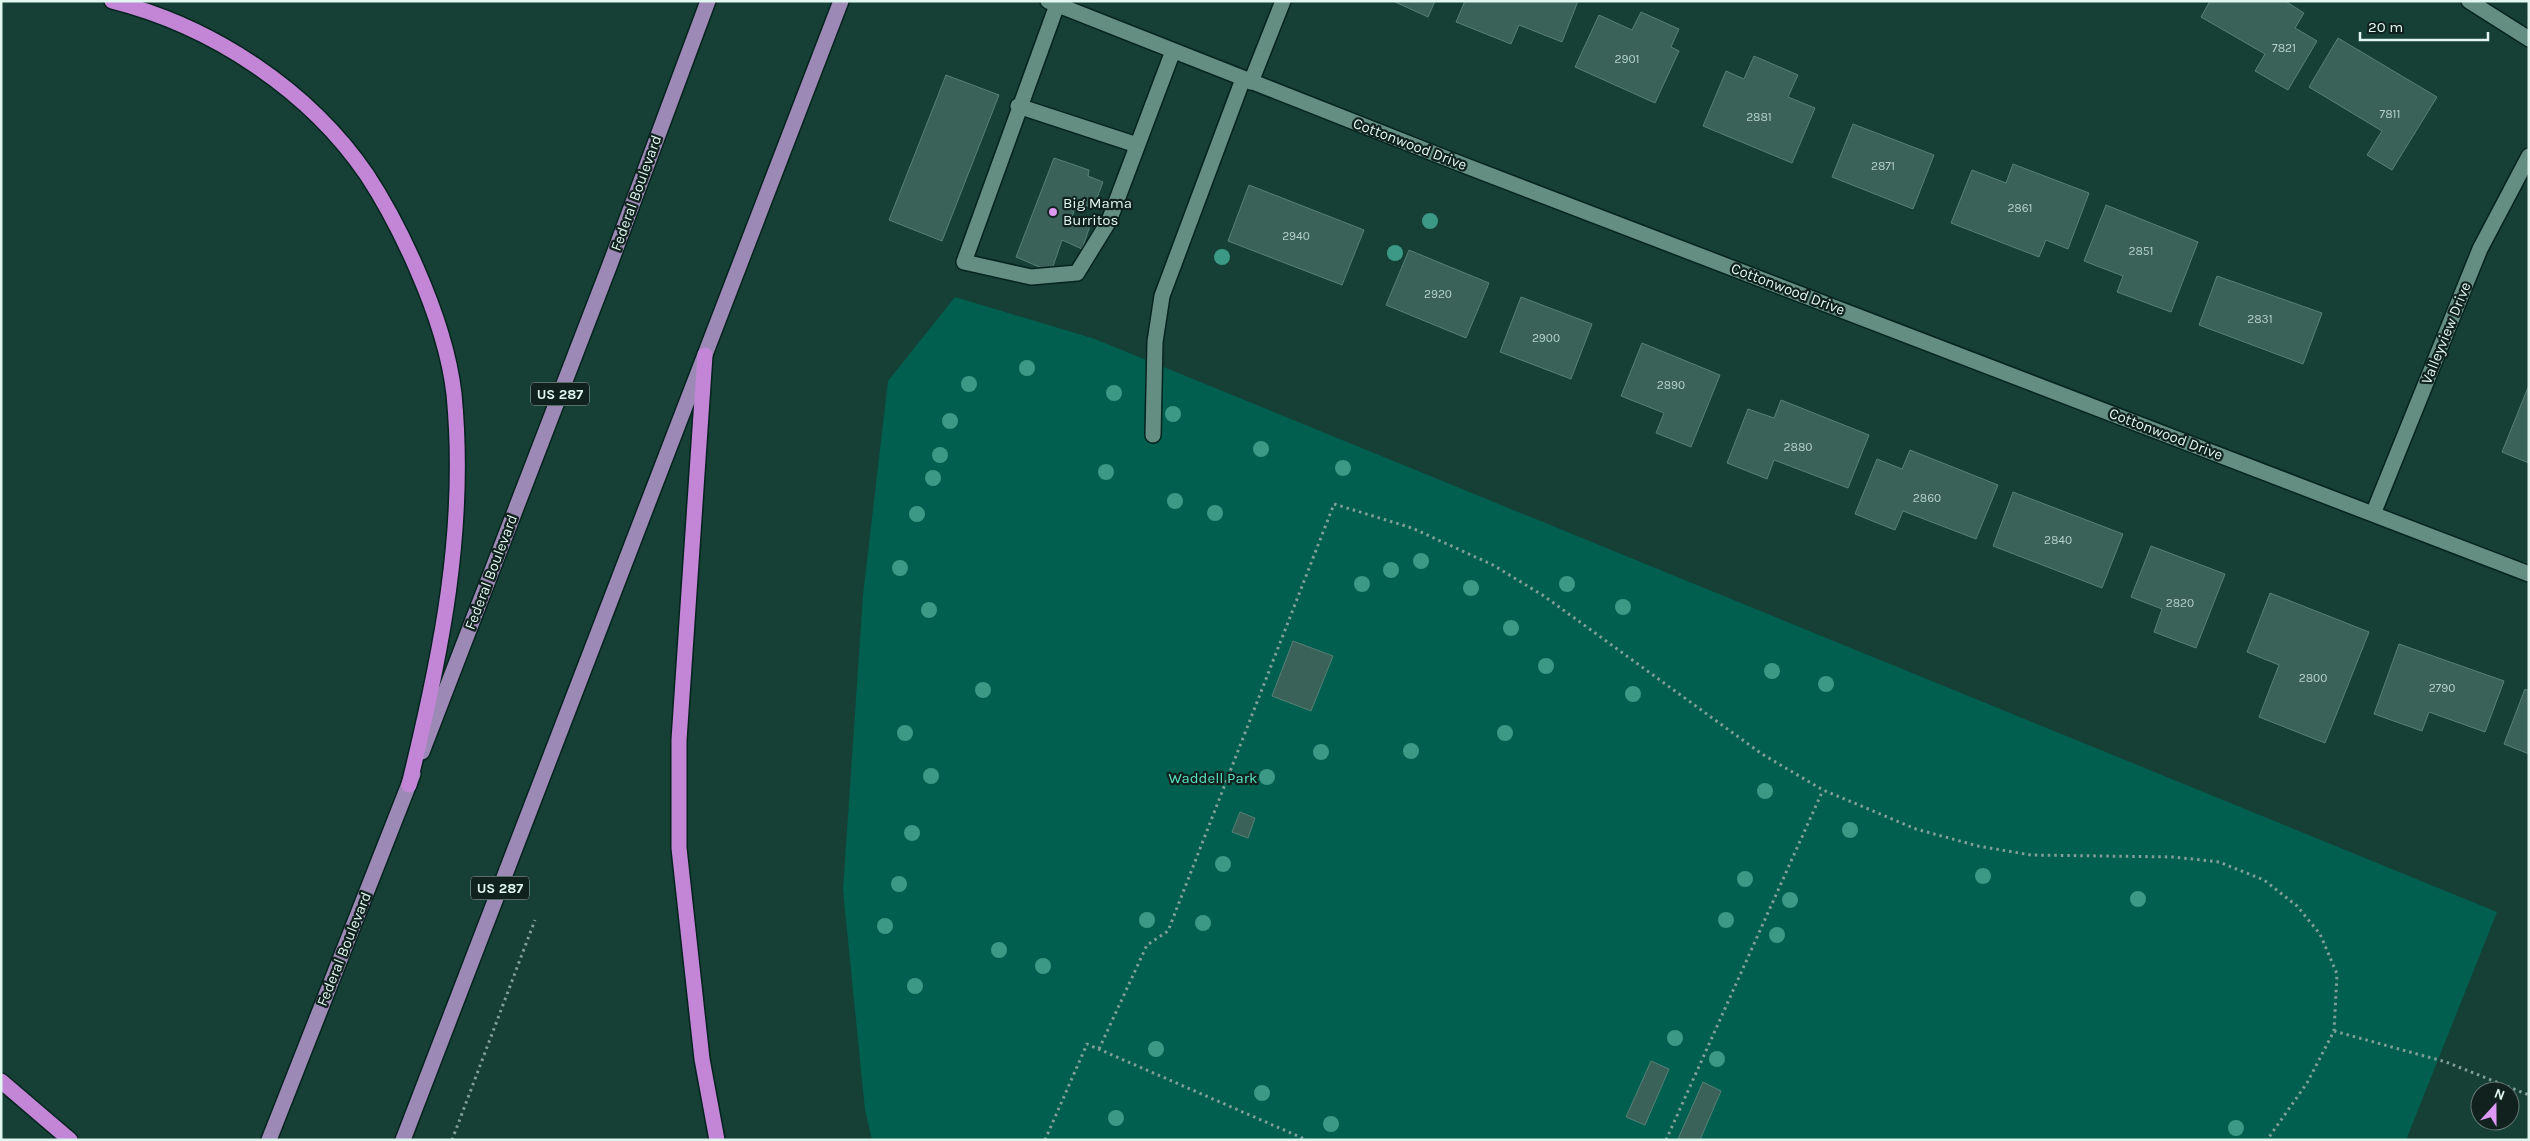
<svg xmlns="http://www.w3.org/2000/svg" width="2530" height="1141" viewBox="0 0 2530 1141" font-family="Karla,sans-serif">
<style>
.green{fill:#015f50}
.building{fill:#3a6258;stroke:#578076}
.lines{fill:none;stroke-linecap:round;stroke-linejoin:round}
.lane-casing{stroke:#05241e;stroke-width:18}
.street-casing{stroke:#05241e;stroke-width:18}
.primary-casing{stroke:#05241e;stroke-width:18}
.highway-casing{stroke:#05241e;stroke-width:18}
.path{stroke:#809f98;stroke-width:3;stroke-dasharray:2.5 4;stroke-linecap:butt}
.lane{stroke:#658e83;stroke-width:15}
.street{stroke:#658e83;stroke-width:15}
.primary{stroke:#9d89b5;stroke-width:15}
.highway{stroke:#c386d7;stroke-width:15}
.tree{fill:#3b9985}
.poi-dot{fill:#dd99f3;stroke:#11221e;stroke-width:2}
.labels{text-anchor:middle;stroke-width:4.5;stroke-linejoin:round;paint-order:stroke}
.number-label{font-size:12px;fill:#b6d1c9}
.shield{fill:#11221e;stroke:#a2b6b0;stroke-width:1}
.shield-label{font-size:14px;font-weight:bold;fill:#e0f6ef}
.street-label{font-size:15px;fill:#e0f6ef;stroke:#11221e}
.poi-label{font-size:15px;fill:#e0f6ef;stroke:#11221e;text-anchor:start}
.park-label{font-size:15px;fill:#5ae2c5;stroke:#11221e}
</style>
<rect width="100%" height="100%" fill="#163f36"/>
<!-- green -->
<path class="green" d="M955 297 1095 339 2497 912 2406 1140H872L865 1110 843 890 863 595 888 381Z"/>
<!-- building -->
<path class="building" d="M1393 1H1435L1428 17Z
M1465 1H1578L1562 42 1519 25 1511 44 1456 22Z
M2210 1H2285L2304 13 2295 28 2317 41 2288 90 2255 71 2265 54 2201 17Z
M1641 12 1679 29 1671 47 1679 51 1655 103 1575 67 1599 15 1632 30Z
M2338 38 2437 97 2392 170 2367 155 2382 131 2309 87Z
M1754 56 1798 75 1788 97 1815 108 1792 163 1703 126 1726 71 1744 79Z
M946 75 999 95 942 241 889 220Z
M1853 124 1934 155 1913 209 1832 177Z
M1054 158 1089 170 1088 176 1103 182 1093 208 1077 202 1072 217 1091 223 1082 249 1062 240 1051 272 1016 257Z
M2013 164 2089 193 2068 249 2046 240 2039 257 1951 223 1972 170 2006 183Z
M1249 185 1364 230 1342 285 1228 241Z
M2106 205 2198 242 2171 312 2117 292 2123 276 2084 261Z
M1409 250 1489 283 1466 338 1386 305Z
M2217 276 2322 313 2303 364 2199 325Z
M1521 297 1592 324 1571 379 1500 352Z
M1642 343 1720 375 1691 447 1656 433 1664 413 1621 396Z
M2529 385V463L2502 452Z
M1781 400 1869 435 1848 488 1774 460 1767 479 1727 463 1748 409 1774 418Z
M1910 450 1998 485 1976 539 1903 511 1895 530 1855 514 1877 459 1902 469Z
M2013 492 2123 534 2102 588 1993 546Z
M2151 546 2225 574 2196 648 2154 632 2162 609 2131 597Z
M2270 593 2369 632 2325 743 2259 717 2279 665 2247 652Z
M1293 641 1333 656 1311 711 1272 696Z
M2399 644 2504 681 2485 732 2429 712 2422 731 2374 714Z
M2525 689 2529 691V754L2504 744Z
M1240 812 1255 818 1248 838 1232 832Z
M1651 1061 1669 1069 1645 1125 1626 1117Z
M1703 1082 1721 1091 1700 1140H1680L1678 1139Z"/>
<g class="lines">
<defs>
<path id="lane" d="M1057 5 964 262 1031 277 1077 273 1109 221 1173 51
M1251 82 1283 1
M1018 106 1137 145
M1153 435 1155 342 1162 296 1243 79"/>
<path id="street" d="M1048 1 1448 159 2529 574
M2469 1 2529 39
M2373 514 2480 249 2529 156"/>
<path id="primary" d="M422 752 609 267 708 1
M269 1140 413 774
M403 1140 841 1"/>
<path id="highway" d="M112 1C212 26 309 90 367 175 386 204 402 235 416 267 434 308 449 350 454 394 467 529 441 655 409 785
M705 355 679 740V848L702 1059 717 1140
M1 1081 70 1140"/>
</defs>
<!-- lane casing -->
<use href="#lane" class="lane-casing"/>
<!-- street casing -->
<use href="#street" class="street-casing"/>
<!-- primary casing -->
<use href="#primary" class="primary-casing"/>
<!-- highway casing -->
<use href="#highway" class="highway-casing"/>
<!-- path -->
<path class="path" d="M2334 1031 2446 1062 2529 1095
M1099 1049 1147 945 1168 931 1334 504 1412 528 1493 565 1544 596 1762 754 1823 790 1916 829 1978 846 2031 855 2174 857 2219 862 2264 880 2297 906 2320 934 2337 974 2334 1031 2307 1083 2267 1140
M452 1140 535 920
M1045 1140 1087 1044 1307 1140
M1666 1140 1823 790"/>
<!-- lane -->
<use href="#lane" class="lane"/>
<!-- street -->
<use href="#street" class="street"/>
<!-- primary -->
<use href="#primary" class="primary"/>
<!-- highway -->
<use href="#highway" class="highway"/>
</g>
<!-- trees -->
<g class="tree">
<circle cx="1430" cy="221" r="8"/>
<circle cx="1395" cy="253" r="8"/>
<circle cx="1222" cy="257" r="8"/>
<circle cx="1027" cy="368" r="8"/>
<circle cx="969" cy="384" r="8"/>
<circle cx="1114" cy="393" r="8"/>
<circle cx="1173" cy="414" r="8"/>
<circle cx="950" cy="421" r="8"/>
<circle cx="1261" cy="449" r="8"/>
<circle cx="940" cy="455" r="8"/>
<circle cx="1343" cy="468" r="8"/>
<circle cx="1106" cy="472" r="8"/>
<circle cx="933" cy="478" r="8"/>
<circle cx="1175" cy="501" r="8"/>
<circle cx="1215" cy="513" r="8"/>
<circle cx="917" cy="514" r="8"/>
<circle cx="1421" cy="561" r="8"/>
<circle cx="900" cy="568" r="8"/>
<circle cx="1391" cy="570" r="8"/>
<circle cx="1362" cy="584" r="8"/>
<circle cx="1567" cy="584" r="8"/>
<circle cx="1471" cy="588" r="8"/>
<circle cx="1623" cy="607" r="8"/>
<circle cx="929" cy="610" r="8"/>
<circle cx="1511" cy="628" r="8"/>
<circle cx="1546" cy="666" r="8"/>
<circle cx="1772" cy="671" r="8"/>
<circle cx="1826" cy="684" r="8"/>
<circle cx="983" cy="690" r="8"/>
<circle cx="1633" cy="694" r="8"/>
<circle cx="905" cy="733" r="8"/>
<circle cx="1505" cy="733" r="8"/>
<circle cx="1411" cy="751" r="8"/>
<circle cx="1321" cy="752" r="8"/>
<circle cx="931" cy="776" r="8"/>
<circle cx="1267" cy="777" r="8"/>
<circle cx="1765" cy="791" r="8"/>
<circle cx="1850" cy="830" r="8"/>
<circle cx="912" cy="833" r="8"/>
<circle cx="1223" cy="864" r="8"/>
<circle cx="1983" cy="876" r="8"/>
<circle cx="1745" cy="879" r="8"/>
<circle cx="899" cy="884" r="8"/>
<circle cx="2138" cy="899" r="8"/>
<circle cx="1790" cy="900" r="8"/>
<circle cx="1147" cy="920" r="8"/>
<circle cx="1726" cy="920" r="8"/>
<circle cx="1203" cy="923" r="8"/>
<circle cx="885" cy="926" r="8"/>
<circle cx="1777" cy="935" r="8"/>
<circle cx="999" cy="950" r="8"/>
<circle cx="1043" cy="966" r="8"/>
<circle cx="915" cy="986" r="8"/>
<circle cx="1675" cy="1038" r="8"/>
<circle cx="1156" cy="1049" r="8"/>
<circle cx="1717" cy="1059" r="8"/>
<circle cx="1262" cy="1093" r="8"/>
<circle cx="1116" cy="1118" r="8"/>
<circle cx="1331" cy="1124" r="8"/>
<circle cx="2236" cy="1128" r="8"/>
</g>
<!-- markers -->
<circle class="poi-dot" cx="1053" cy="212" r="5"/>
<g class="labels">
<!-- number labels -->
<g class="number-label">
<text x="2284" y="52">7821</text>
<text x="1627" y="63">2901</text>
<text x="2390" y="118">7811</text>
<text x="1759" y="121">2881</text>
<text x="1883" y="170">2871</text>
<text x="2020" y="212">2861</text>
<text x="1296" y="240">2940</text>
<text x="2141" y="255">2851</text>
<text x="1438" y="298">2920</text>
<text x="2260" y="323">2831</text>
<text x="1546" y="342">2900</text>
<text x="1671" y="389">2890</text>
<text x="1798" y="451">2880</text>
<text x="1927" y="502">2860</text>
<text x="2058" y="544">2840</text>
<text x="2180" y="607">2820</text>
<text x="2313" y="682">2800</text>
<text x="2442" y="692">2790</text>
</g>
<!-- shield labels -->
<g class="shield">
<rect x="531" y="382.5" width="58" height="23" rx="4"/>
<rect x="471" y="876.5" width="58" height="23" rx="4"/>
</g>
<g class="shield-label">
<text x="560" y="399">US 287</text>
<text x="500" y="893">US 287</text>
</g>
<!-- street labels -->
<g class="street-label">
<text transform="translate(1410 144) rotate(21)" y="5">Cottonwood Drive</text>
<text transform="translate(636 193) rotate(-70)" y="5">Federal Boulevard</text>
<text transform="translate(1788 289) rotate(21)" y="5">Cottonwood Drive</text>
<text transform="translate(2446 333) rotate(-68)" y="5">Valleyview Drive</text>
<text transform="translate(2166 434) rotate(21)" y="5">Cottonwood Drive</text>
<text transform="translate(491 572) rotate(-69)" y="5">Federal Boulevard</text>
<text transform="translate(344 949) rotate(-68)" y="5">Federal Boulevard</text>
</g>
<!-- poi labels -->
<g class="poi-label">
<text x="1063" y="208">Big Mama<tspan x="1063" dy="17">Burritos</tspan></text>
</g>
<!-- park labels -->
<g class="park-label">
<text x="1213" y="783">Waddell Park</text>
</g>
</g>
<!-- border -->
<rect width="2530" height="1141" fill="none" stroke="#e0f6ef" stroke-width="5"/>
<!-- north arrow -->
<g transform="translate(2495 1106) rotate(21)"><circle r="24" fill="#11221e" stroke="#647772"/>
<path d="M0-4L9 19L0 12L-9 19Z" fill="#dd99f3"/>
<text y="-8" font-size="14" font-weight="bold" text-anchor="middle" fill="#e0f6ef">N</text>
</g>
<!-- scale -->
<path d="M2360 32v8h128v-8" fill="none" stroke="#e0f6ef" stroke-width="2.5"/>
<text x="2368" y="32" font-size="15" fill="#e0f6ef" stroke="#11221e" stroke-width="4" paint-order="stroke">20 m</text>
</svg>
